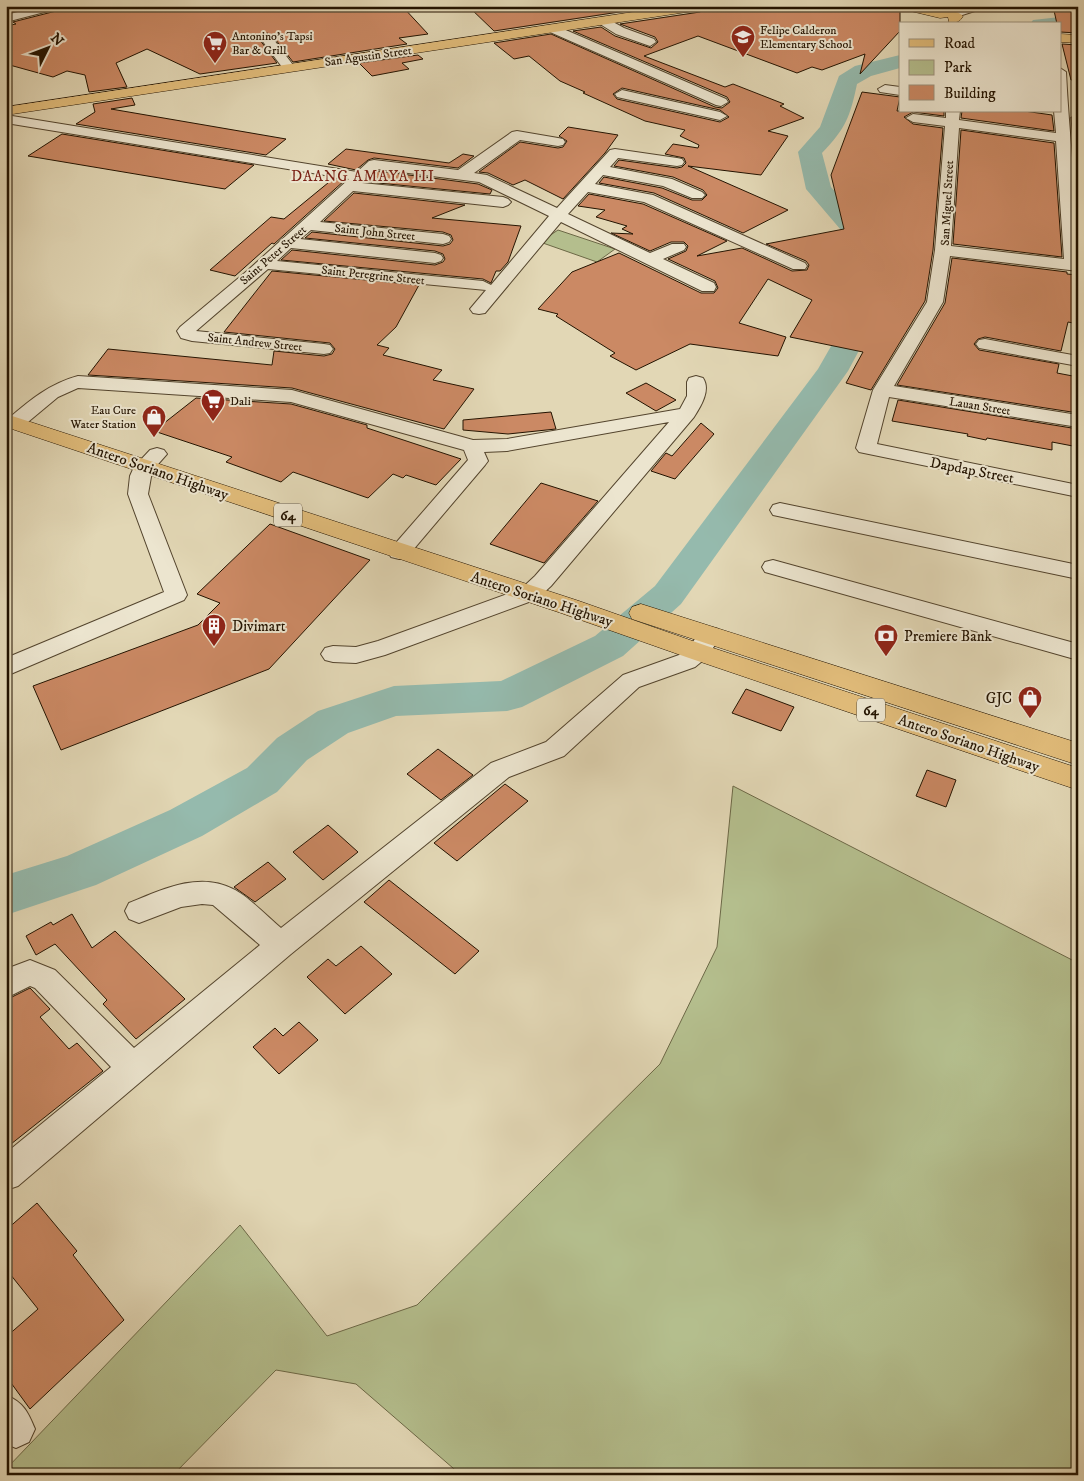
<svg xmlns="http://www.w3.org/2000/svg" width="1084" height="1481" viewBox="0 0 1084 1481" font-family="'IM FELL DW Pica',serif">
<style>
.green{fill:#b4be8d;stroke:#6c6846}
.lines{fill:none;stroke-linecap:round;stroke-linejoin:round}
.river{fill:#95baad;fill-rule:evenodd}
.building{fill:#cb8964;stroke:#231300;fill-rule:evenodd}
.minor-casing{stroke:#53442d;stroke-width:2}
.major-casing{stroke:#231300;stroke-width:1}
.minor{fill:#ece5cf;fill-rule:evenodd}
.major{fill:#e1bc7a;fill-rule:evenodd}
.labels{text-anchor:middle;stroke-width:4;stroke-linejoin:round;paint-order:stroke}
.far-poi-label{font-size:12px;fill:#231300;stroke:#ece5cf;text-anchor:start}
.far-street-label{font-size:12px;fill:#231300;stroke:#ece5cf}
.shield{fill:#ece5cf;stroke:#5f523e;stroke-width:1}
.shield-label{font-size:14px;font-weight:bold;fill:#231300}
.far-quarter-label{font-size:15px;letter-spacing:1px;fill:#7a1f14;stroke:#ece5cf}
.street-label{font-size:15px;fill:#231300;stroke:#ece5cf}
.poi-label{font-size:15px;fill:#231300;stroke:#ece5cf;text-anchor:start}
</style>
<rect width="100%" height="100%" fill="#e2d7b5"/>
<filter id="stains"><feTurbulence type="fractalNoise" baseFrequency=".004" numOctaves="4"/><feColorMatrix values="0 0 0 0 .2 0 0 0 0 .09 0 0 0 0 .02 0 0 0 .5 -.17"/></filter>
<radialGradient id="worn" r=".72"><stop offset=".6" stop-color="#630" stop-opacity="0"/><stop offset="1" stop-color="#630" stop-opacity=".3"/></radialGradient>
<!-- green -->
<path class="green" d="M558 230 615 249 597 262 540 242Z
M733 786 1078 963V1475H461L356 1384 276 1370 173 1475H6V1469L240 1225 327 1336 417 1305 660 1064 717 947Z"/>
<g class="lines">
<!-- river -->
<path class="river" d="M1078 15V27L1060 28V24H1030L1033 20Z
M900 55V68L871 76 857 84C850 117 846 128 822 153L831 187 874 234 898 278 848 371 681 604 623 656 522 707 507 711 396 716 348 733 307 760 277 792 202 836 96 885 6 915V875L67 856 170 810 247 768 277 738 318 711 394 686 501 681 595 636 655 586 818 369 870 278 852 243 806 189 798 152 820 127 839 76 855 66Z"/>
</g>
<!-- building -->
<path class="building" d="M64 6H402L428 34 399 38 407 44 293 62 272 35 267 33 260 37V40L277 63 200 74 147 49 116 63 127 87 89 92 85 75 67 71 53 77 6 64V26L16 24 13 22 60 10Z
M468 6H659L494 31Z
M708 6H899L900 10V31L860 74 865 54 822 70 812 67 797 73 698 36 644 56 725 87 733 84 784 104 780 106 804 118 768 131 788 136 761 175 688 166 788 210 743 233 654 193 599 183 604 177 662 188 692 200H702L707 195 703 190 673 177 614 166 619 160 677 168 682 167 686 163 684 158 665 154 673 144 698 148 699 145 680 136 685 130 645 121 583 93 585 92 560 81 529 56 514 59 494 43 551 34 715 107 722 108 730 102 727 97 573 31 601 27 615 36 651 48 658 42 655 37 620 24 700 12ZM622 88 720 110 729 117 720 122 617 99 613 94Z
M1053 6H1078V33L1060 32V24H1057Z
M1062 44 1078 45V79L1071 80Z
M418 55 423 59 402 63 409 69 372 76 359 63Z
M862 92 900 97 897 111H944V116L913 112 904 117 913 124 943 128 933 250 925 301 871 390 846 383 863 352 790 337 812 300 768 279 739 323 786 337 778 356 690 344 636 370 610 356 615 353 556 316 558 314 538 309 572 272 619 253 701 293H714L718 288 715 281 668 259 686 251 688 246 684 242H671L650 251 611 233 633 234 622 229 627 226 596 217 605 210 578 206 589 194 643 204 727 241 697 256 742 248 792 271 807 270 809 265 806 261 766 244 844 229 831 175Z
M132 98 135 105 111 109 286 139 266 155 76 124 95 112 93 104Z
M962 111H1024L1052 115 1054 131 961 118Z
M1071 117 1078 118V210L1075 171Z
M568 127 618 135 605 153 563 199 525 180 513 185 488 173 479 172 520 142 558 148 563 147 567 141 559 136Z
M961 130 1054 143 1062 257 953 244Z
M62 134 254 165 225 189 28 156Z
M346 149 449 163 463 154 474 156 458 168 374 158 368 160 356 170 328 164Z
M378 171 478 184 492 190 490 194 368 182Z
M334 178 345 180 274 244 272 243 235 276 210 270 271 217 284 219Z
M354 193 465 205 432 218 521 226 508 262 500 271H496L491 283 483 279 281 260 292 250 435 265 443 262 445 259 443 254 435 251 305 238 312 232 443 246 450 244 453 240 451 235 443 232 324 221Z
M952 258 1067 272V274L1078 275V324L1068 322 1061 351 985 337 978 339 974 344 979 350 1059 364 1057 373 1078 377V413L897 385 945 303Z
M272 271 419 285 396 327 377 345 389 348 383 355 442 370 433 380 474 389 444 429 292 388 88 375 108 349 272 365 274 351 324 356 332 354 335 349 330 343 224 332Z
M646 383 676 400 656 411 626 393Z
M196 398 291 404 367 425V428L461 459 436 485 406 475 403 478 393 474 368 498 293 472 281 482 226 462 232 457 154 431Z
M898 400 1078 429V447L1052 442V450L987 438 986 440 967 436 968 434 892 421Z
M551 412 556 429 508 434 463 430V420Z
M701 423 714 434 675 479 651 471 666 453 672 456Z
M541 483 598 501 544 563 490 544Z
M270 524 370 560 269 669 61 750 33 686 198 625 220 603 197 594Z
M746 689 794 707 781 731 732 713Z
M438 749 473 775 441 800 407 774Z
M927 770 956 780 946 807 916 796Z
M505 784 528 801 457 861 434 843Z
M328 825 358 852 323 880 293 852Z
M268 862 286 879 255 902 234 887Z
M389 880 479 951 455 974 364 902Z
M72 914 92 948 115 931 185 999 136 1039 103 1004 107 1000 55 944 36 955 26 936 51 922 53 925Z
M361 946 392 974 345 1014 307 977 328 959 336 966Z
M30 988 50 1009 40 1017 69 1049 77 1043 103 1071 6 1148V1000Z
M299 1022 318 1040 279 1074 253 1047 275 1028 283 1036Z
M37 1203 77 1251 73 1255 124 1320 30 1409 6 1376V1337L38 1309 6 1269V1230Z"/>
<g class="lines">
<defs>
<path id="minor" d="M41 6H62L60 8 6 22V15Z
M967 6H986L984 8 953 18 947 14 949 12Z
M604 17 624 28 654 39 656 42 650 46 616 34 600 24 598 21 600 18Z
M554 25 726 99 728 102 721 106 716 105 550 32 548 29Z
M267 35 271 36 293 65 295 68 293 71H285L261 39Z
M1060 68 1066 72C1069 138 1078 204 1078 271L950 256 943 302 894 386 1078 415V427L889 397 877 444 1078 485V497L859 452 856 448 873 390 927 302 935 250 945 126 913 122 906 118 913 114 946 118V111H960L959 120 1056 133 1054 111H1060ZM959 128 1056 141 1064 259 951 246Z
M885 85 900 87V95L880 92 878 89Z
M622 90 720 112 727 116 720 120 617 97 615 94Z
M6 115 357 172 369 161 374 160 458 170 512 132 517 131 558 138 563 139 565 142 563 145 558 146 520 140 474 173 487 175 557 208 610 150 615 149 677 158 682 159 684 162 682 165 677 166 618 158 610 167 672 179 702 192 705 195 702 198H692L663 186 603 175 595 184 653 195 805 263 807 266 805 269H793L644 202 588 192 568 214 650 253 672 244H684L686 247 684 250 663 259 714 283 716 287 714 291H702L561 222 485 313 479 314 473 313 470 309 486 290 268 269 196 331 324 344 330 345 333 349 330 353 324 354 192 341 181 338 177 331 180 327 247 271 349 179 6 123ZM377 169 479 182 549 216 491 285 483 281 277 261 291 248 435 263 441 261 443 258 441 255 435 253 300 239 311 230 443 244 449 242 451 239 449 236 443 234 320 222 353 191 503 207 508 205 511 202 508 199 503 197 362 183 367 180Z
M985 339 1078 356V366L979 348 976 344 979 340Z
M78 376 292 390 473 440 507 439 680 409 687 396V382L689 378 696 376 703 378C711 390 701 406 694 417L551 586 537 599 385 655 356 663 333 662 325 660 321 654 325 648 333 646 356 647 378 641 521 589 535 576 669 422 507 451 484 452 488 461 485 465 407 557 399 559 391 557 388 552 468 460 464 450 291 402 78 388 58 397 22 427 15 429 8 427 6 422 8 419C30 400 49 384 78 376Z
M157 448 164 450 167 454 152 471 148 494 187 595 184 600 6 676V658L164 592 128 494 130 476 134 467 150 450Z
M780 503 1078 565V579L773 515 770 510 773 505Z
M773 560 1078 644V660L765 572 762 567 765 562Z
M710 627 718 629 722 635 706 658 695 667 639 687 564 756 509 777 291 954 18 1186 6 1190V1153L111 1067 35 988 30 986 6 998V969L30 960 55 970 134 1048 260 945 213 905 202 904 181 907 139 923 129 919 125 911 129 903C161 890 199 871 233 889 248 896 268 917 281 928L491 763 546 742 623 675 679 655 690 646 702 629Z
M6 1395C24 1403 28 1412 35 1429L29 1442 16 1448 6 1444Z"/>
<path id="major" d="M673 6H706L700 10 6 115V107Z
M901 6C914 6 956 7 963 16 960 22 956 23 949 22L948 17 940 18 902 9Z
M1060 34 1078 35V43L1060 42Z
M6 414 579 601 707 646 1078 768V790L689 658 561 613 6 427Z
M641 604 1078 743V765L632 619 629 613 632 607Z"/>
</defs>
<!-- minor casing -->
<use href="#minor" class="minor-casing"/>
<!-- major casing -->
<use href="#major" class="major-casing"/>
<!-- minor -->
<use href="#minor" class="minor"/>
<!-- major -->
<use href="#major" class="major"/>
</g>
<!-- icons -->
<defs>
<symbol id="school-pin" viewBox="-11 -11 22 30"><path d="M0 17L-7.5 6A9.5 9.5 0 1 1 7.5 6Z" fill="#8f2418" stroke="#ece5cf"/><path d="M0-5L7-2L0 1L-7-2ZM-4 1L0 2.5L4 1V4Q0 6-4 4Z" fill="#fff"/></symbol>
<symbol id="supermarket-pin" viewBox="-11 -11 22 30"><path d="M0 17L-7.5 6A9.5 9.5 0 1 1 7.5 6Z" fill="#8f2418" stroke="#ece5cf"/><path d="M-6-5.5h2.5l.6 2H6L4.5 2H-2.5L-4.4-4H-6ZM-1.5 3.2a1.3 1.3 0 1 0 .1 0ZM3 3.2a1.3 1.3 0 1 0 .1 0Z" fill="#fff"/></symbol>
<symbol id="shop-pin" viewBox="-11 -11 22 30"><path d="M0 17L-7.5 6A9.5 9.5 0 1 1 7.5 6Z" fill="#8f2418" stroke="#ece5cf"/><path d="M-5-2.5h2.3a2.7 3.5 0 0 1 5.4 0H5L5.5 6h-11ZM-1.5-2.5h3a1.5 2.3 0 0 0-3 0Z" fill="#fff"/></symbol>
<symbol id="building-pin" viewBox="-11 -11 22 30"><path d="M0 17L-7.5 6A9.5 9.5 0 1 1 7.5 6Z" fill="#8f2418" stroke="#ece5cf"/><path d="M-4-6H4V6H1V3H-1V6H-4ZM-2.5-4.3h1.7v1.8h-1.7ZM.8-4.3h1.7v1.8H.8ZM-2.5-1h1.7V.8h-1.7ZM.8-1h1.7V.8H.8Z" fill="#fff"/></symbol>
<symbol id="bank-pin" viewBox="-11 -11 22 30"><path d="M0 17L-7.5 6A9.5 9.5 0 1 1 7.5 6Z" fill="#8f2418" stroke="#ece5cf"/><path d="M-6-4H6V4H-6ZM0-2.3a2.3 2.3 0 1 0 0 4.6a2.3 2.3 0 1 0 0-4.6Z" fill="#fff"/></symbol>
</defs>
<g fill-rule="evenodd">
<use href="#school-pin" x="729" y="23" width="28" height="38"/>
<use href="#supermarket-pin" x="201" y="29" width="28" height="38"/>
<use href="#supermarket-pin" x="199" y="387" width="28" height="38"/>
<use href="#shop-pin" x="140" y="403" width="28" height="38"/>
<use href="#building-pin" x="200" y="612" width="28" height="38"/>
<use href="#bank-pin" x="872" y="622" width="28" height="38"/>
<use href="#shop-pin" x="1016" y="684" width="28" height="38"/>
</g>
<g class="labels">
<!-- far-poi labels -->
<g class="far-poi-label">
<text x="760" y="34">Felipe Calderon<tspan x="760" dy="14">Elementary School</tspan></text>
<text x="232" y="40">Antonino's Tapsi<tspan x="232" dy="14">Bar &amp; Grill</tspan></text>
<text x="230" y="405">Dali</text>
<text x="136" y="414" text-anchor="end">Eau Cure<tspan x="136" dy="14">Water Station</tspan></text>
</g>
<!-- far-street labels -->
<g class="far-street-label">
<text transform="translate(368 56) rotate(-8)" y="4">San Agustin Street</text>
<text transform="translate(947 203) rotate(-87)" y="4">San Miguel Street</text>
<text transform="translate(375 232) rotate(6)" y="4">Saint John Street</text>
<text transform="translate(273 255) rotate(-41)" y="4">Saint Peter Street</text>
<text transform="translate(373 275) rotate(6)" y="4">Saint Peregrine Street</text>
<text transform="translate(255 342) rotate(6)" y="4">Saint Andrew Street</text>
<text transform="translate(980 406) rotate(9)" y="4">Lauan Street</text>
</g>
<!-- shield labels -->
<g class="shield">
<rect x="274" y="503.5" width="28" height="23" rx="4"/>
<rect x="857" y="698.5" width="28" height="23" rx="4"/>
</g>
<g class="shield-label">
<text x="288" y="520">64</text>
<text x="871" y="715">64</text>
</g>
<!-- far-quarter labels -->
<g class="far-quarter-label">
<text x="363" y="181">DAANG AMAYA III</text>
</g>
<!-- street labels -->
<g class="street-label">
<text transform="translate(972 470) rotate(11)" y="5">Dapdap Street</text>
<text transform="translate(158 471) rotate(19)" y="5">Antero Soriano Highway</text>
<text transform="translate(542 599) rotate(18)" y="5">Antero Soriano Highway</text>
<text transform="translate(969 743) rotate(19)" y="5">Antero Soriano Highway</text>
</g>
<!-- poi labels -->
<g class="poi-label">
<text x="232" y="631">Divimart</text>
<text x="904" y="641">Premiere Bank</text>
<text x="1012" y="703" text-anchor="end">GJC</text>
</g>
</g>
<!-- margin -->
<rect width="1084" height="1481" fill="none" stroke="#e2d7b5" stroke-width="25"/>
<rect x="8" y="8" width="1069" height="1466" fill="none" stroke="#231300" stroke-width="2.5"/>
<rect x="12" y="12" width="1059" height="1456" fill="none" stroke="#231300"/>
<!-- legend -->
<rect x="899" y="22" width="162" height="90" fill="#ece5cf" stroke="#9c917c"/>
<rect x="909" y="39" width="25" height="8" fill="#e1bc7a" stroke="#9c917c"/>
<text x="944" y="48" font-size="15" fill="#231300">Road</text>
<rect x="909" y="60" width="25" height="15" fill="#b4be8d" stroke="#9c917c"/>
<text x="944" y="72" font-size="15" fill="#231300">Park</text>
<rect x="909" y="85" width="25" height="15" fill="#cb8964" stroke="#9c917c"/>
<text x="944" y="98" font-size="15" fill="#231300">Building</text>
<!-- north arrow -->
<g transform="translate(48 48) rotate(48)" stroke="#ece5cf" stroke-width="4" paint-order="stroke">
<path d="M0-4L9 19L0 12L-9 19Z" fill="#231300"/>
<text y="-8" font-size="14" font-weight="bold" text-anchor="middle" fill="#231300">N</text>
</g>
<rect width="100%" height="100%" filter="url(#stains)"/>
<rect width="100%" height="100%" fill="url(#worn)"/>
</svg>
